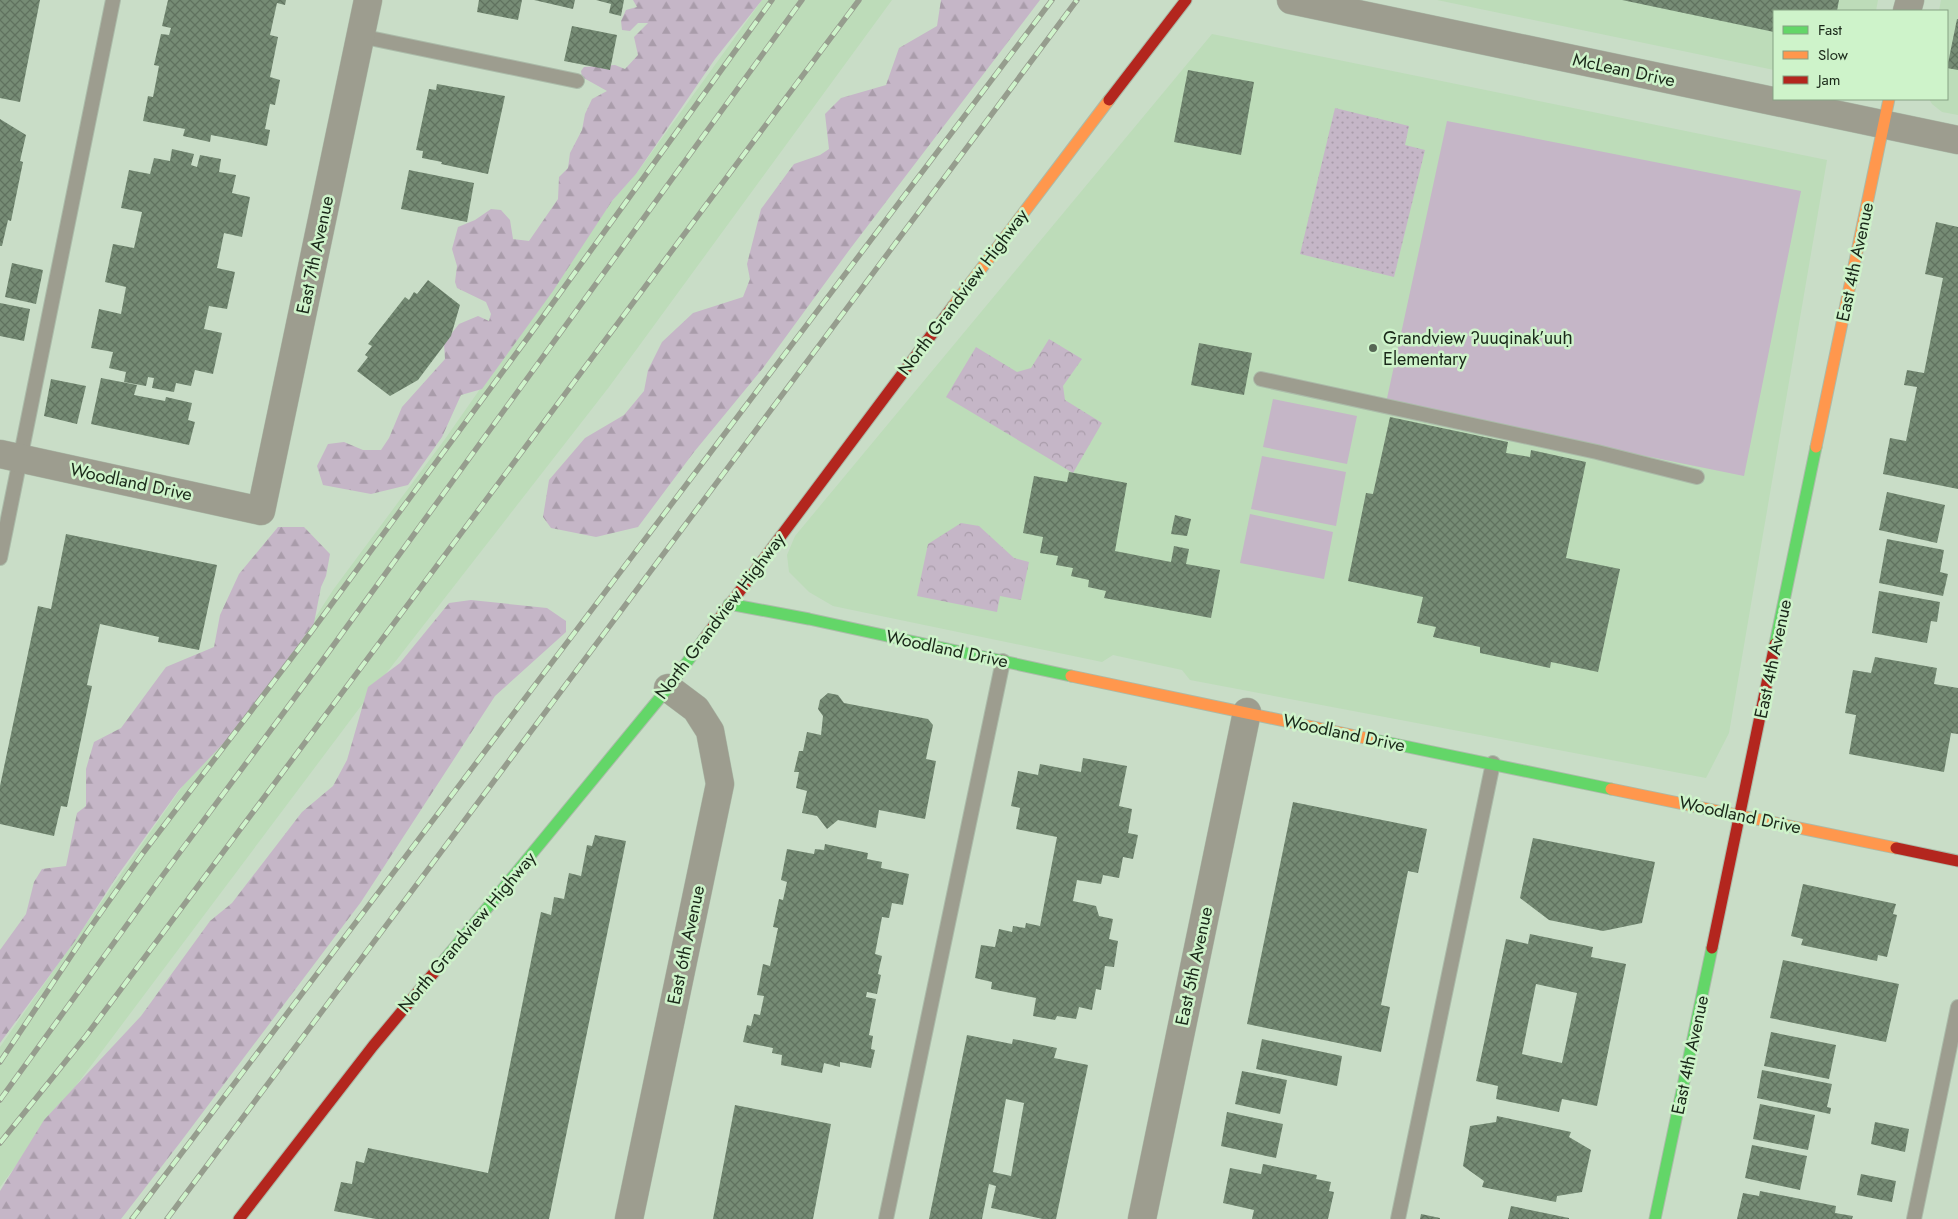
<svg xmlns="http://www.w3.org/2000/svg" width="1958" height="1219" viewBox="0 0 1958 1219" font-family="Jost,sans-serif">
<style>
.built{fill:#bddcb9}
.forest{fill:url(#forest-firs)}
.park{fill:url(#park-crowns)}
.garden{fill:url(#garden-dots)}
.pitch{fill:#c5b6c7}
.building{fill:url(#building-cross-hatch);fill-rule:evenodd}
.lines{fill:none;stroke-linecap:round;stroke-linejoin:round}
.lane-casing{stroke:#abbba9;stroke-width:16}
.street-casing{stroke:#abbba9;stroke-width:29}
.fast-casing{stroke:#abbba9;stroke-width:13}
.slow-casing{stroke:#abbba9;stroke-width:13}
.jam-casing{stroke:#abbba9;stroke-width:13}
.lane{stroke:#9d9d8f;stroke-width:14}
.street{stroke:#9d9d8f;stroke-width:28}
.fast{stroke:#63d668;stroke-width:11}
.slow{stroke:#ff974d;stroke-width:11}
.jam{stroke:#b3261e;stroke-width:11}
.rail-casing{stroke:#969d8e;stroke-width:5.5}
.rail{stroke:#cef3ca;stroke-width:4;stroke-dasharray:11;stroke-linecap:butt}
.poi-dot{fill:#576755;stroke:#cef3ca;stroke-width:2}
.labels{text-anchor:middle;stroke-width:5;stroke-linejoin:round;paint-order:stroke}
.street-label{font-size:18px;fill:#192718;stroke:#cef3ca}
.poi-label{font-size:18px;fill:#192718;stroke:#cef3ca;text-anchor:start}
</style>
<defs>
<pattern id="forest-firs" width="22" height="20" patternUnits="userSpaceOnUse" patternTransform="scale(1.25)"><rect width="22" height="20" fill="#c5b6c7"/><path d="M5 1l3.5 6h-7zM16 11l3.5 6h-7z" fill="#a99caa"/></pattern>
<pattern id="park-crowns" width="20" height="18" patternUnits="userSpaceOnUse" patternTransform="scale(1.25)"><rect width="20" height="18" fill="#c5b6c7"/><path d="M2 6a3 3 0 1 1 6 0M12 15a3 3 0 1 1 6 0" fill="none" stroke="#a99caa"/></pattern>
<pattern id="garden-dots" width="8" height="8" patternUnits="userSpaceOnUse" patternTransform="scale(1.25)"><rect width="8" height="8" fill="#c5b6c7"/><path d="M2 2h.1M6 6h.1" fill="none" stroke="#a99caa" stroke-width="1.8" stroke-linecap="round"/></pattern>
<pattern id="building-cross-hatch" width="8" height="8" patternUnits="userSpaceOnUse" patternTransform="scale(1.25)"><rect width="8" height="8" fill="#768c75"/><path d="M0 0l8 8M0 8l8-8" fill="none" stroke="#60725f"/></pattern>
</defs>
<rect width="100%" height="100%" fill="#c9ddc7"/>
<!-- built -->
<path class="built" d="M762 0H892L609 387 370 694 0 1187V1047L184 784 292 654 333 590 445 439 612 201 636 174Z
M1437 0H1878L1876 11H1774V70Z
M1941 0H1958V115L1942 112 1932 104 1929 99H1947V11H1939Z
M1212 34 1827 160 1729 733 1706 778 1190 680 1182 670 1113 655 1102 662 833 606 809 592 789 572 787 555 795 536Z"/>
<!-- forest -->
<path class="forest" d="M633 0H762L715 59 636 174 612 201 553 291 482 389 461 395 442 437 408 485 371 494 323 485 317 466 328 444 344 442 363 450H381L389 438 402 407 445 359 444 343 459 324 478 316 489 321 491 314 486 302 457 288 455 282 457 266 452 249 458 227 475 220 491 209 501 210 510 220 513 239 529 241 558 199 559 177 568 168 570 153 582 130 585 114 592 99 607 91 582 77 581 71 584 67 615 65 625 69 638 55 634 37 648 23H638L630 31 622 30 621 21 626 10 637 7Z
M941 0H1040L850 249 763 368 694 452 638 527 596 537 551 528 543 517 549 480 585 438 624 415 644 391 648 370 662 342 693 313 743 297 750 279 747 264 761 209 794 164 820 155 829 149 825 114 841 98 886 85 899 48 937 26Z
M278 527H304L330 554 326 576 321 587 314 623 237 729 179 790 115 879 75 941 0 1043V950L26 914 34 882 42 869 66 866 77 813 86 806V769L94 742 121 728 166 667 214 647 220 615 239 574Z
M471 600 547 608 566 621V632L495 696 361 902 179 1144 121 1219H0V1191L44 1120 141 1016 210 921 232 903 302 812 333 786 347 760 368 687 400 663 449 603Z"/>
<!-- park -->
<path class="park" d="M1049 339 1082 359 1063 386 1065 400 1102 423 1073 473 946 397 976 347 1017 372 1031 368Z
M961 523 979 526 1014 558 1029 562 1021 600 1000 596 997 612 917 596 928 544Z"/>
<!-- garden -->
<path class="garden" d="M1335 108 1409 126 1405 145 1425 150 1394 277 1300 254Z"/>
<!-- pitch -->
<path class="pitch" d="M1447 121 1801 191 1744 476 1386 403Z
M1273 399 1357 416 1347 464 1263 447Z
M1262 456 1346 472 1336 526 1251 509Z
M1250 514 1333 532 1324 579 1240 563Z"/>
<!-- building -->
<path class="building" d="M0 0H40L20 102 0 98Z
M168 0H286L285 5 277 3 270 35 278 37 270 77 280 80 275 105 270 104 265 129 270 130 267 146 211 135 210 142 183 136 185 129 143 121 148 96 153 97 159 66 154 65 161 34 169 35 171 28 162 26Z
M479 0H522L518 20 477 12Z
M534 0H575L573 9Z
M596 0H624L621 16 609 13 611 4Z
M1622 0H1839L1837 11H1774V32Z
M1957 19H1958V70L1947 68Z
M572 26 617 35 610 70 564 61Z
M1188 70 1254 82 1241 155 1174 142Z
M437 84 505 96 488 174 441 164 442 162 422 158 423 151 416 150 429 89 436 90Z
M0 119 26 135 20 161 23 162 11 221 8 220 2 246H0Z
M172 149 194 154 191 165 197 167 200 155 221 159 219 172 236 175 232 193 250 197 242 237 224 233 217 268 235 272 227 309 209 306 204 329 222 333 213 374 195 370 191 386 176 383 174 392 152 388 154 378 148 377 146 386 124 382 126 372 109 368 113 352 91 348 99 309 121 314 126 287 105 282 113 244 134 248 142 212 121 208 129 170 150 174 154 158 170 161Z
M409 170 474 183 467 222 401 209Z
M1936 222 1958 227V489L1883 474 1890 438 1906 441 1917 387 1904 385 1907 370 1924 373 1943 278 1925 274Z
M12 263 43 270 36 304 5 297Z
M428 280 460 305 451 336 418 380 390 396 357 371 368 357 365 355 372 346 368 344 405 297 409 300 414 292 417 294Z
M0 303 30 309 24 341 0 336Z
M1199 343 1252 353 1244 395 1191 385Z
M101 378 137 385 134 395 165 401 166 397 192 403 188 420 195 422 189 445 91 424Z
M51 379 86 386 77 424 44 416Z
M1390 417 1508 442 1506 453 1530 457 1531 450 1586 462 1566 558 1620 569 1598 672 1551 662 1550 668 1480 653V647L1433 637 1436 627 1417 623 1423 597 1348 581 1366 493 1373 494Z
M1069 472 1127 483 1115 551 1171 562 1174 546 1189 549 1186 564 1220 570 1211 618 1104 598 1106 591 1088 587 1089 580 1071 576 1073 568 1056 565 1058 556 1040 553 1043 537 1023 533 1034 476 1067 482Z
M1887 492 1945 505 1937 543 1879 530Z
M1175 515 1191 519 1187 536 1171 534Z
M66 534 217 565 199 650 158 642 159 637 100 624 87 685 92 686 67 807 61 806 54 836 0 824V786L38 606 51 609Z
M1887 539 1944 550 1940 572 1948 574 1943 596 1879 583Z
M1879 591 1940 602 1937 622 1931 621 1927 643 1872 633Z
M1875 657 1937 668 1934 684 1958 688V734L1951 733 1944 772 1849 754 1856 715 1845 713 1853 670 1871 673Z
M828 693 838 695 844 703 928 719 933 725 926 759 936 761 925 819 879 810 876 828 838 820 827 829 817 816 802 813 807 791 796 788 799 772H794L799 751H803L807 732 821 735 823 716 818 709 820 700Z
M1083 758 1127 766 1119 806 1132 809 1128 833 1138 835 1133 859 1123 857 1119 878 1103 875 1101 884 1077 880 1073 901 1096 906 1099 916 1113 919 1109 939 1118 941 1114 967 1105 966 1101 990 1096 989 1092 1010 1079 1007 1076 1019 1057 1016 1055 1020 1033 1016 1036 998 991 989 992 982 975 978 981 945 995 947 999 929 1012 932 1013 926 1025 928 1026 923 1040 926 1057 837 1016 829 1020 808 1011 806 1018 771 1038 775 1040 764 1081 772Z
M1293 802 1427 829 1418 873 1408 871 1381 1005 1390 1007 1381 1052 1247 1024Z
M595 835 626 841 549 1219H376L334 1211 341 1182 352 1184 356 1161 364 1163 368 1148 488 1173 541 912 551 915 554 897 564 899 569 873 581 876 587 845 592 846Z
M1533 838 1655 862 1642 923 1603 931 1549 920 1520 898Z
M825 844 868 853 867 859 882 862 881 868 909 874 903 905 892 903 889 918 882 917 875 954 882 956 878 974 881 975 877 994 867 992 866 997 876 999 869 1035 873 1036 871 1049 875 1050 871 1068 840 1062V1067L824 1063 822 1073 781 1065 782 1055 772 1053 773 1048 743 1042 747 1025 751 1026 754 1014 760 1015 764 996 757 995 763 964 770 966 778 928 773 927 779 899 783 900 787 882 781 880 787 849 814 854 815 849 824 850Z
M1803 884 1896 904 1893 914 1897 915 1887 957 1878 955 1877 961 1801 945 1803 939 1791 936Z
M1530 934 1593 947 1591 957 1626 964 1597 1106 1562 1099 1559 1112 1496 1099 1498 1086 1476 1081 1506 939 1528 944ZM1536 984 1577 993 1562 1063 1522 1054Z
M1783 960 1899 984 1886 1042 1770 1018Z
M1771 1032 1836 1045 1829 1079 1764 1066Z
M967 1035 1012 1044 1013 1039 1057 1048 1054 1058 1088 1065 1056 1219H1043L991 1208 996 1186 989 1184 982 1219H929ZM1006 1099 1024 1103 1011 1176 993 1172Z
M1262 1039 1342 1056 1337 1086 1256 1069Z
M1762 1070 1832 1084 1827 1107 1831 1108 1830 1114 1757 1098Z
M1242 1071 1287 1080 1280 1114 1235 1104Z
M1760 1104 1815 1115 1808 1150 1753 1139Z
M735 1105 831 1124 813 1219H713Z
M1227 1112 1283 1124 1276 1158 1221 1146Z
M1497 1116 1571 1132 1569 1137 1591 1150 1582 1192 1557 1196 1556 1202 1482 1187 1484 1181 1463 1166 1470 1126 1496 1122Z
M1875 1122 1909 1129 1905 1152 1871 1144Z
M1752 1145 1807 1156 1800 1190 1745 1178Z
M1263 1164 1317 1175 1316 1179 1331 1182 1329 1191 1334 1192 1328 1219H1252L1254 1210 1223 1203 1230 1168 1261 1174Z
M1861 1174 1896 1181 1892 1202 1857 1195Z
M1760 1191 1836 1206 1835 1213 1853 1216 1852 1219H1737L1743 1193 1759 1196Z
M1511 1206 1569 1218V1219H1508Z
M1421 1214 1440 1218V1219H1420Z"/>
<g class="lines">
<defs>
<path id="lane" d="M360 36 577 81
M1261 379 1597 452 1697 477
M0 558 113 0
M886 1219 1003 661
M1398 1219 1493 763
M1914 1219 1958 1007"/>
<path id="street" d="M1291 0 1958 140
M1907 11 1910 0
M0 454 261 511 368 0
M629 1219 720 784 710 731 696 709 668 688
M1142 1219 1247 712"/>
<path id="fast" d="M729 604 809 619 1071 676
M1775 644 1816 447
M1370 739 1611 789
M437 969 668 688 704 639
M1655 1219 1712 948"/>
<path id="slow" d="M953 306 1109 100
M1816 447 1889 99
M1071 676 1370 739
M1611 789 1896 848"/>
<path id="jam" d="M1109 100 1186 0
M704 639 953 306
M1896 848 1958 861
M1712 948 1775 644
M239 1219 373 1046 437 969"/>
</defs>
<!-- lane casing -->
<use href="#lane" class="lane-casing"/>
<!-- street casing -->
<use href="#street" class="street-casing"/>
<!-- fast casing -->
<use href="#fast" class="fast-casing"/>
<!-- slow casing -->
<use href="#slow" class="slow-casing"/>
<!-- jam casing -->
<use href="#jam" class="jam-casing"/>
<!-- lane -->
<use href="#lane" class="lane"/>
<!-- street -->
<use href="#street" class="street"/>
<!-- fast -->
<use href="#fast" class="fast"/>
<!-- slow -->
<use href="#slow" class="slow"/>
<!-- jam -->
<use href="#jam" class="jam"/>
<defs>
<path id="rail" d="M0 1062 85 935 143 853 303 643 529 336 772 0
M0 1100 163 875 322 661 802 0
M0 1143 86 1036 859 0
M132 1219 1052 0
M167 1219 1077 0"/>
</defs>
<!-- rail casing -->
<use href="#rail" class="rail-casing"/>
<!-- rail -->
<use href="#rail" class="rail"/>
</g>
<!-- markers -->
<circle class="poi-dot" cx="1373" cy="348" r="5"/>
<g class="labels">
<!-- street labels -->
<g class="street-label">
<text transform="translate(1624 70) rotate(12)" y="6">McLean Drive</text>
<text transform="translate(315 255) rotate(-78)" y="6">East 7th Avenue</text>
<text transform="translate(1855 262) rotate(-78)" y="6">East 4th Avenue</text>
<text transform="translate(963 292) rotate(-53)" y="6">North Grandview Highway</text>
<text transform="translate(131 482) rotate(12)" y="6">Woodland Drive</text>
<text transform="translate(720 616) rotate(-53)" y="6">North Grandview Highway</text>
<text transform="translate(947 649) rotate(12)" y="6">Woodland Drive</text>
<text transform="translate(1773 659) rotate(-78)" y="6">East 4th Avenue</text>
<text transform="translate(1344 733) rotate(12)" y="6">Woodland Drive</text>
<text transform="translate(1740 815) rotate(12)" y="6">Woodland Drive</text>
<text transform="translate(467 932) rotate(-50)" y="6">North Grandview Highway</text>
<text transform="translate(686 945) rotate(-78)" y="6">East 6th Avenue</text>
<text transform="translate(1194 966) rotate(-78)" y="6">East 5th Avenue</text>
<text transform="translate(1690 1055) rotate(-78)" y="6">East 4th Avenue</text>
</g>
<!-- poi labels -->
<g class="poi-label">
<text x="1383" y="344">Grandview ʔuuqinak’uuḥ<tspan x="1383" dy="21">Elementary</tspan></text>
</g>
</g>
<!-- legend -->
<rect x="1773" y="10" width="175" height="90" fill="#cef3ca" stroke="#86a183"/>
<rect x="1783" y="26" width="25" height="8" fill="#63d668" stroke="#86a183"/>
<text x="1818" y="35" font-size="15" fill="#192718">Fast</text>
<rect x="1783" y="51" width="25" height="8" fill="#ff974d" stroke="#86a183"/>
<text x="1818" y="60" font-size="15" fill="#192718">Slow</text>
<rect x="1783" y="76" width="25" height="8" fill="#b3261e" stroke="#86a183"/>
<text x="1818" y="85" font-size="15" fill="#192718">Jam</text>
</svg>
